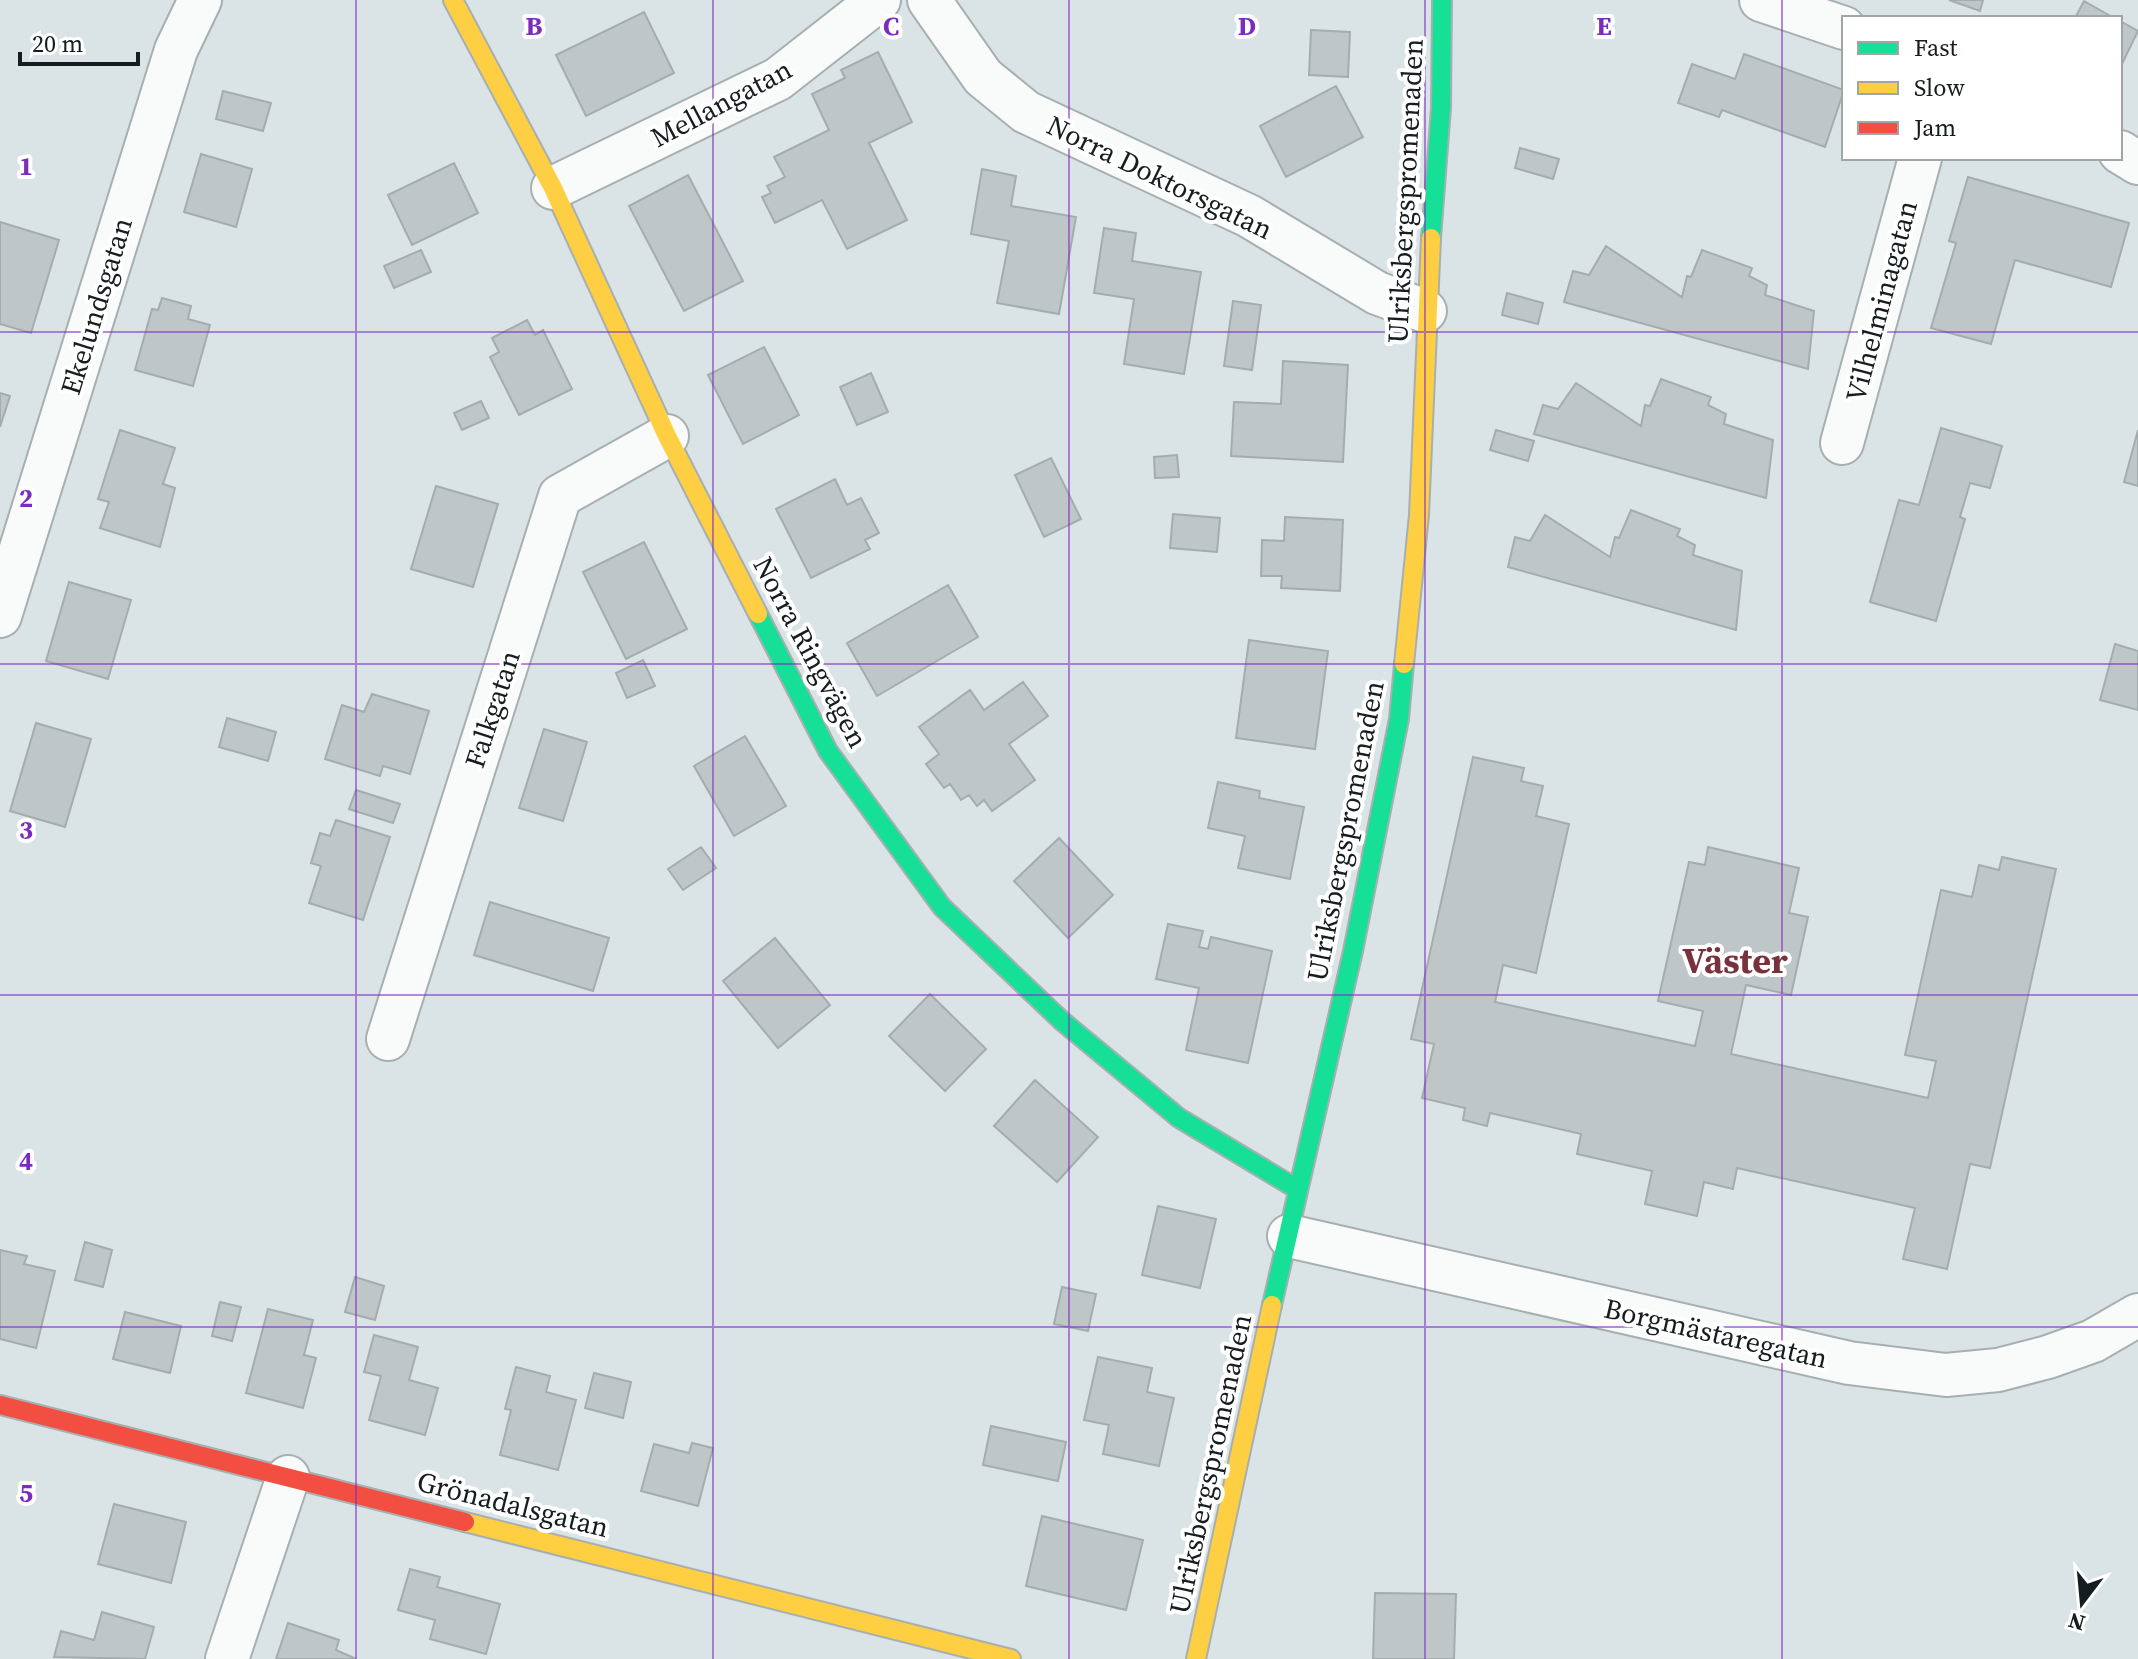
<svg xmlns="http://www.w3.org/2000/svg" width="2138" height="1659" viewBox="0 0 2138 1659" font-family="'Source Serif 4',serif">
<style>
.building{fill:#bec6c8;stroke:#a5acae;stroke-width:2}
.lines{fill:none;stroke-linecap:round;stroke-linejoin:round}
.street-casing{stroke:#a7afb0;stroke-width:46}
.fast-casing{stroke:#a7afb0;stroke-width:22}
.slow-casing{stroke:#a7afb0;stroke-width:22}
.jam-casing{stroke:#a7afb0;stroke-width:22}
.street{stroke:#f9fbfb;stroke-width:42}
.fast{stroke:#16e098;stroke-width:18}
.slow{stroke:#ffcf43;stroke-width:18}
.jam{stroke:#f24e42;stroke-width:18}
.grid{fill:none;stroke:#7b2cbf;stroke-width:2;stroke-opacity:0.55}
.labels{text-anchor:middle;stroke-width:8;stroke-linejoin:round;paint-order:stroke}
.street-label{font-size:28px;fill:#161d1e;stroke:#fff}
.district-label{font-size:36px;font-weight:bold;fill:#79323c;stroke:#fff}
.grid-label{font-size:26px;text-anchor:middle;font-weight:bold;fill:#7b2cbf;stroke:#fff;stroke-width:8;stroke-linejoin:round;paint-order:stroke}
</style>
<rect width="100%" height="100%" fill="#dae4e6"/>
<!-- building -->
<path class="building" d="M1949 0H1983L1980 11Z
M2084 1 2114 18H2075Z
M644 12 674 73 586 116 556 55Z
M2120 21 2138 31 2120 68Z
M1311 30 1350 32 1348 77 1309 75Z
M878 52 912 122 869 143 907 220 847 249 822 200 775 223 762 197 771 193 767 186 785 177 774 157 829 130 812 94 845 78 841 70Z
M1744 54 1844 90 1825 147 1722 110 1719 117 1678 103 1692 64 1735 79Z
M1336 86 1363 137 1286 177 1260 126Z
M223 91 271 103 263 131 216 119Z
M1520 148 1559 159 1553 179 1515 168Z
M201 154 252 169 236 227 184 212Z
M454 163 478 213 412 245 388 195Z
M982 169 1016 176 1011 206 1076 217 1059 314 997 303 1009 241 971 234Z
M688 175 743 281 684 311 629 206Z
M1968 177 2129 223 2111 287 2015 260 1991 344 1931 328 1956 243 1949 241Z
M0 222 59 240 31 333 0 324Z
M1104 228 1136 233 1132 261 1201 272 1184 374 1124 364 1134 299 1094 293Z
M1606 246 1682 297 1687 276 1691 277 1702 250 1752 268 1749 276 1767 285 1765 295 1814 311 1808 369 1564 302 1573 271 1589 275Z
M421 250 431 272 394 288 384 266Z
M1507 293 1543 303 1538 324 1502 315Z
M162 298 191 306 188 319 210 325 193 386 135 370 152 309 158 310Z
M1233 301 1261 305 1252 370 1224 366Z
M527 320 535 335 543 330 572 389 519 415 490 357 499 352 492 338Z
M764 347 799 415 743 444 708 375Z
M1283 361 1348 365 1343 462 1231 456 1234 402 1281 404Z
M871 373 888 412 857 425 840 387Z
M1661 379 1711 397 1708 405 1726 414 1724 424 1773 440 1766 498 1534 434 1543 405 1558 409 1576 383 1641 426 1645 405 1650 406Z
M0 393 10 396 0 427Z
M481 401 489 418 462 430 454 413Z
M1941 428 2002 446 1990 488 1970 483 1960 517 1965 519 1936 621 1870 602 1899 500 1919 505Z
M120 430 175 448 163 484 175 488 160 547 100 528 109 502 98 499Z
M1496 430 1534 441 1528 461 1490 450Z
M2138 430V486L2124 482Z
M1177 455 1179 477 1155 478 1154 457Z
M1051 458 1081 519 1044 537 1015 475Z
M835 479 847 505 861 498 879 533 865 540 870 549 811 578 776 509Z
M436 486 498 504 473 587 411 569Z
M1631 510 1680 529 1677 536 1695 545 1693 555 1742 571 1736 630 1508 567 1515 537 1530 541 1545 515 1610 557 1615 537 1619 538Z
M1173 514 1220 518 1217 552 1170 548Z
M1285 517 1343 520 1340 591 1281 588 1282 576H1261L1262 540 1284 541Z
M644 542 687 629 626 659 583 572Z
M69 582 131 600 108 679 46 661Z
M948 585 978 637 877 696 847 643Z
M1249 640 1328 651 1315 749 1236 738Z
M2115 644 2138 651V710L2100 700Z
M643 660 655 686 627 698 616 673Z
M1023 682 1048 716 1009 744 1035 780 992 811 984 800 977 806 969 795 961 800 950 784 944 788 926 764 939 754 919 727 970 690 984 710Z
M372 694 429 711 410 774 383 766 380 776 325 759 342 705 364 712Z
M227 718 276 732 268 761 219 747Z
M36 723 91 739 65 827 10 811Z
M544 729 587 742 563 821 519 808Z
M745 736 786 806 734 836 694 766Z
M1473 757 1524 768 1521 781 1543 786 1536 816 1569 824 1536 973 1503 965 1495 1002 1695 1046 1703 1011 1658 1001 1689 862 1705 865 1708 847 1799 868 1789 913 1808 917 1791 995 1746 985 1731 1054 1928 1098 1936 1061 1905 1055 1941 890 1972 897 1979 865 1999 870 2002 857 2056 869 1990 1168 1970 1164 1947 1269 1903 1259 1915 1208 1737 1168 1733 1189 1704 1182 1697 1216 1645 1204 1652 1171 1577 1154 1581 1134 1490 1113 1487 1126 1463 1120 1465 1108 1422 1098 1434 1044 1411 1039Z
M1218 782 1260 791 1259 798 1304 807 1290 879 1238 868 1245 836 1208 828Z
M356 790 400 804 393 823 349 809Z
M336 820 390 837 363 920 309 903 321 866 311 863 320 833 330 836Z
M1059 838 1113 895 1068 938 1014 881Z
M701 847 716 868 683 890 668 869Z
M490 902 609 938 593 991 474 955Z
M1168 924 1203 931 1199 947 1208 949 1211 937 1272 951 1248 1063 1186 1050 1199 988 1156 979Z
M775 938 830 1005 778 1048 723 981Z
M930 994 986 1049 945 1091 889 1036Z
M1035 1080 1098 1137 1057 1182 994 1126Z
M1158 1206 1216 1219 1200 1288 1142 1275Z
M85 1242 112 1250 103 1287 75 1280Z
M0 1250 27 1256 24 1264 55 1271 36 1348 0 1339Z
M355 1277 384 1286 375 1320 345 1312Z
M1062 1287 1096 1294 1088 1331 1054 1324Z
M220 1302 241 1307 232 1341 212 1336Z
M268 1309 313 1320 304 1355 316 1358 303 1408 246 1393Z
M125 1312 181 1326 170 1373 113 1359Z
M374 1335 418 1347 409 1380 438 1388 425 1435 369 1420 381 1376 364 1372Z
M1098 1357 1152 1368 1147 1392 1174 1398 1159 1466 1103 1454 1109 1425 1084 1420Z
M516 1367 550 1376 546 1392 576 1400 558 1470 500 1455 511 1410 505 1409Z
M594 1373 631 1382 623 1418 585 1408Z
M991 1426 1066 1442 1058 1481 983 1465Z
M692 1443 713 1448 698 1506 641 1491 654 1444 689 1453Z
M114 1504 186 1522 171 1583 98 1564Z
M1042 1516 1143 1540 1126 1610 1026 1586Z
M410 1569 440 1577 437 1587 500 1604 486 1654 430 1639 435 1620 398 1610Z
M1375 1593 1456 1594 1454 1659H1373Z
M102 1612 154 1627 145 1659 54 1657 61 1631 94 1640Z
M288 1623 339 1640 336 1650 356 1659H276Z"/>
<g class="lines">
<defs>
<path id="street" d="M929 0 983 77 1026 112 1249 216 1377 293 1425 311
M1761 0 1844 28
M2120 152 2138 163
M553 188 778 79 879 0
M1842 443 1920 158
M0 616 176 50 200 0
M388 1039 560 496 667 436
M1289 1236 1849 1363 1946 1375 1998 1370 2048 1357 2093 1341 2138 1315
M227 1659 288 1477"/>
<path id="fast" d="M1431 238 1441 108 1442 0
M758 614 828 751 942 907 1062 1021 1179 1118 1297 1189
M1272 1305 1353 951 1399 719 1404 664"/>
<path id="slow" d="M453 0 553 188 667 436 758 614
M1404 664 1419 515 1431 238
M465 1522 1011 1659
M1196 1659 1272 1305"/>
<path id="jam" d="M0 1405 465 1522"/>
</defs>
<!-- street casing -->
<use href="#street" class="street-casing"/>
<!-- fast casing -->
<use href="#fast" class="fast-casing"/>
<!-- slow casing -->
<use href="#slow" class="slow-casing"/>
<!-- jam casing -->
<use href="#jam" class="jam-casing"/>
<!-- street -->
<use href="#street" class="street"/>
<!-- fast -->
<use href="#fast" class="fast"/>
<!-- slow -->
<use href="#slow" class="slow"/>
<!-- jam -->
<use href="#jam" class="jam"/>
</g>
<!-- grid -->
<path class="grid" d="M356 0V1659M713 0V1659M1069 0V1659M1425 0V1659M1782 0V1659M0 332H2138M0 664H2138M0 995H2138M0 1327H2138"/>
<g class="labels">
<!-- street labels -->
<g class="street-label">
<text transform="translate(721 103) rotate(-28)" y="10">Mellangatan</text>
<text transform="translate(1160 177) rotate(26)" y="10">Norra Doktorsgatan</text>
<text transform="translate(1405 191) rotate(-87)" y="10">Ulriksbergspromenaden</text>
<text transform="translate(1881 301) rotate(-75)" y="10">Vilhelminagatan</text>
<text transform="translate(96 306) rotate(-73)" y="10">Ekelundsgatan</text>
<text transform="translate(811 652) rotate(62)" y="10">Norra Ringvägen</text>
<text transform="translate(492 709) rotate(-72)" y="10">Falkgatan</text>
<text transform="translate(1345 831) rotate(-79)" y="10">Ulriksbergspromenaden</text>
<text transform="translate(1716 1333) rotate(13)" y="10">Borgmästaregatan</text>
<text transform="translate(1210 1464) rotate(-78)" y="10">Ulriksbergspromenaden</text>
<text transform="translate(513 1504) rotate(14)" y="10">Grönadalsgatan</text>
</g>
<!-- district labels -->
<g class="district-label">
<text x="1735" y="973">Väster</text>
</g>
</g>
<g class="grid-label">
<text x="534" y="35">B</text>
<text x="891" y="35">C</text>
<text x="1247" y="35">D</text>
<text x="1604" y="35">E</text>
<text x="26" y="175">1</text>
<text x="26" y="507">2</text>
<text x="26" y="839">3</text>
<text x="26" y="1170">4</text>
<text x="26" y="1502">5</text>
</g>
<!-- legend -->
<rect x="1842" y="16" width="280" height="144" fill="#ffffff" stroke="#a2a5a5" stroke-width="2"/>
<rect x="1858" y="42" width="40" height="12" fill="#16e098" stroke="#a2a5a5" stroke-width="2"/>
<text x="1914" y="56" font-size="24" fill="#161d1e">Fast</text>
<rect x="1858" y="82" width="40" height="12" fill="#ffcf43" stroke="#a2a5a5" stroke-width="2"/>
<text x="1914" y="96" font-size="24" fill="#161d1e">Slow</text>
<rect x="1858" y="122" width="40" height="12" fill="#f24e42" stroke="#a2a5a5" stroke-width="2"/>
<text x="1914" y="136" font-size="24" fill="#161d1e">Jam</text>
<!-- north arrow -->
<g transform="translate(2082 1603) rotate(196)" stroke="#ffffff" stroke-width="6" paint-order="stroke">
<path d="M0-6L14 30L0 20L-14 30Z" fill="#161d1e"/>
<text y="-12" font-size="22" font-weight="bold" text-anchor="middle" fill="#161d1e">N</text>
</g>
<!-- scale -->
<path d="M20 52v12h118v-12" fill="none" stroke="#161d1e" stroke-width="4"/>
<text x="32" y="52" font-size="24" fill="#161d1e" stroke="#ffffff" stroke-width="6" paint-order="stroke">20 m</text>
</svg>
